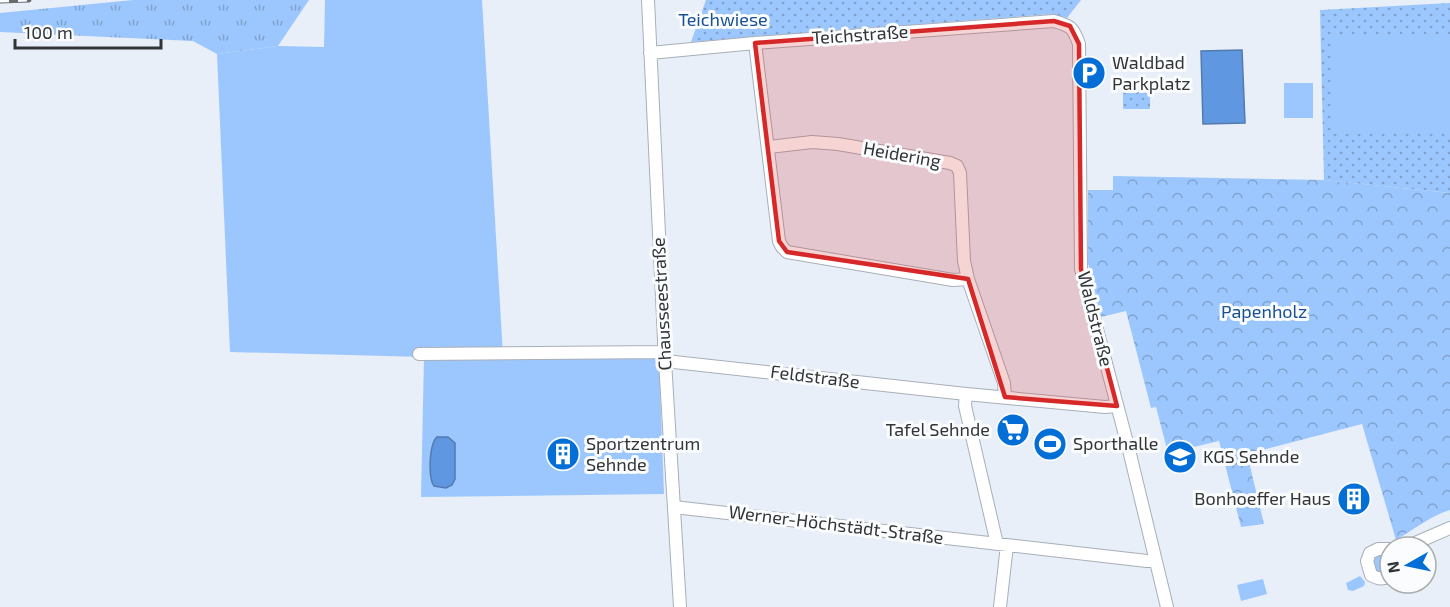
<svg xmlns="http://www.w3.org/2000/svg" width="1450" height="607" viewBox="0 0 1450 607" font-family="'Exo 2',sans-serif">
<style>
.grass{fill:url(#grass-tufts)}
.forest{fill:url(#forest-crowns)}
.park{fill:url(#park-dots)}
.pitch{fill:#9cc7fe}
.water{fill:#5f98e1;stroke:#527aae;stroke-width:1.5}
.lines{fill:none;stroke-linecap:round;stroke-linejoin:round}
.minor-casing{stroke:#a9afb8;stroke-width:14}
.minor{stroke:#fff;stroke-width:12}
.rail-casing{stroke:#686c71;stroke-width:5}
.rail{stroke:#fafcfd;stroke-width:3;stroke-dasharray:9;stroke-linecap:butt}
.marked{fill:#d62828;fill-opacity:0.2;stroke:#d62828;stroke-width:4.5;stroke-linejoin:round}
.labels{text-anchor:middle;stroke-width:6;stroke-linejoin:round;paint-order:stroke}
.park-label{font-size:18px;fill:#185093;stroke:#fafcfd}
.street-label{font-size:18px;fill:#323538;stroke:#fafcfd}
.poi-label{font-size:18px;fill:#323538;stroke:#fafcfd;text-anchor:start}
</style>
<defs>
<pattern id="grass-tufts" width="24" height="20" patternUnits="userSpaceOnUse" patternTransform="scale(1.5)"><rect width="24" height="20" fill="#9cc7fe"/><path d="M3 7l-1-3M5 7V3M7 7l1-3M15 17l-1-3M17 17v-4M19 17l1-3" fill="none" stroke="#80a2cf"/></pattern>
<pattern id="forest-crowns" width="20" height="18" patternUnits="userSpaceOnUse" patternTransform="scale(1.5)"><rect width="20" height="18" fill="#9cc7fe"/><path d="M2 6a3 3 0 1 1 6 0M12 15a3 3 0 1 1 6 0" fill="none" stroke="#80a2cf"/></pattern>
<pattern id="park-dots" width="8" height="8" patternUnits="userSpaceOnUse" patternTransform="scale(1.5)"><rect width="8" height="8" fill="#9cc7fe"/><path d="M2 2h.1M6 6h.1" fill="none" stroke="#80a2cf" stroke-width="1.8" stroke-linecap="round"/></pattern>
</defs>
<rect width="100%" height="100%" fill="#e8eff8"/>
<!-- grass -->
<path class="grass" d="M133 0H309L278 46 217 54 193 41 0 32V13Z
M1390 553V574L1376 575 1371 561 1376 554Z
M1360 576 1365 582 1364 586 1353 591 1348 590 1346 583Z"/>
<!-- forest -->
<path class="forest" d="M1113 176 1324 180 1450 193V510C1430 516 1415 529 1396 540L1362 424 1247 454 1264 524 1241 527 1219 441 1168 453 1156 407 1151 408 1126 311 1101 317 1088 263V190H1113Z"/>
<!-- park -->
<path class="park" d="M706 0H1081L1067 18 1053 14 691 42Z
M1450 3V193L1324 180 1320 10Z
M1123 85H1150V109H1123Z"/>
<!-- pitch -->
<path class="pitch" d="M325 0H482L503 355 659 358 664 494 421 497 424 357 230 352 217 54 278 46 324 47Z
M1450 34V132L1332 134 1331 36Z
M1284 83H1313V118H1284Z
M1263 579 1267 594 1241 601 1237 585Z"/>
<!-- water -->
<path class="water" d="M1242 50 1245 123 1203 124 1201 51Z
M437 437H448L455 443V479L452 485 446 488 434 486C428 478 429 444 437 437Z"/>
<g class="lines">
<defs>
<path id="minor" d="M648 0 665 361 680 607
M755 43 779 241 782 247 787 252 953 280 968 279
M650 53 755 43 1054 21C1071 26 1073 27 1079 44L1081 269 1129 450 1167 607
M769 147 812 142 838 144 950 163 957 166 960 173 964 261 968 279 1004 383 1005 397
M419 354 664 352
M665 361 966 394 1105 407 1117 406
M966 394 965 406 997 544
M674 507 1147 561H1156
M1406 547 1450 528
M1390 549H1378L1370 553 1367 561 1371 575C1378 579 1382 580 1390 576
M1000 607 1007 545"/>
</defs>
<!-- minor casing -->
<use href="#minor" class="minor-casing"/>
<!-- minor -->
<use href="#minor" class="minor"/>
<defs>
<path id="rail" d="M0 1 29 0"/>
</defs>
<!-- rail casing -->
<use href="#rail" class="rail-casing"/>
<!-- rail -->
<use href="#rail" class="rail"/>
</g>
<!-- marked area -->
<path class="marked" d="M1054 21 1070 26 1079 44 1081 269 1117 406 1005 397 968 279 787 252 779 241 755 43Z"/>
<!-- icons -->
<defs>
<symbol id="parking-disc" viewBox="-11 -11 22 22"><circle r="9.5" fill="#036ed6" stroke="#fafcfd"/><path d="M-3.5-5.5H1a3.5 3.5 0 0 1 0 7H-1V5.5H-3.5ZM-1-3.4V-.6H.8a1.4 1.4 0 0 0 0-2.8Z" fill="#fff"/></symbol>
<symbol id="supermarket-disc" viewBox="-11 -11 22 22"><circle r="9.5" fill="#036ed6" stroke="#fafcfd"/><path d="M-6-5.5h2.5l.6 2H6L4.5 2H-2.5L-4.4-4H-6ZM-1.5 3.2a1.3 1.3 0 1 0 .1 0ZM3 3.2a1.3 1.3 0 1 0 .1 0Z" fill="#fff"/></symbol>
<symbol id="stadium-disc" viewBox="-11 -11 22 22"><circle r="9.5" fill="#036ed6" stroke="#fafcfd"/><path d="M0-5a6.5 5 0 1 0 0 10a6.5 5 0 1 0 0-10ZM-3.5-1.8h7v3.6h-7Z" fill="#fff"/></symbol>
<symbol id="building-disc" viewBox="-11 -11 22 22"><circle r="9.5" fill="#036ed6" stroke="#fafcfd"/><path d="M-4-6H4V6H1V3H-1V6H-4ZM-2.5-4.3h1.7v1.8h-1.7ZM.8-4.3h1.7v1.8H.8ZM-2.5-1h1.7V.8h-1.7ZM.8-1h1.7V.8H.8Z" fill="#fff"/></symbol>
<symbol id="school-disc" viewBox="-11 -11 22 22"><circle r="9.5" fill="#036ed6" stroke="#fafcfd"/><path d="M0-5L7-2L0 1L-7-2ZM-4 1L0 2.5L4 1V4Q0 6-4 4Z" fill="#fff"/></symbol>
</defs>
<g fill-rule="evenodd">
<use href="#parking-disc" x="1070" y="54" width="38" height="38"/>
<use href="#supermarket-disc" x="994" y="411" width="38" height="38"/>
<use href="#stadium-disc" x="1031" y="425" width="38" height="38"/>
<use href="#building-disc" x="544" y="435" width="38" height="38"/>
<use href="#school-disc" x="1161" y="438" width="38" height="38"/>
<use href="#building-disc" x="1335" y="480" width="38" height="38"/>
</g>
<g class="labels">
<!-- park labels -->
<g class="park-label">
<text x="723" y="26">Teichwiese</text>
<text x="1264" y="318">Papenholz</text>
</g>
<!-- street labels -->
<g class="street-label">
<text transform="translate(860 35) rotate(-4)" y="6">Teichstraße</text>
<text transform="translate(902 155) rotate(10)" y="6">Heidering</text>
<text transform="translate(662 304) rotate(-93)" y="6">Chausseestraße</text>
<text transform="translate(1095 319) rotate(76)" y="6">Waldstraße</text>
<text transform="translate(815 377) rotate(7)" y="6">Feldstraße</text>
<text transform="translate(836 525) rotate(7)" y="6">Werner-Höchstädt-Straße</text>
</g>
<!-- poi labels -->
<g class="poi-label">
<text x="1112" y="69">Waldbad<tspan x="1112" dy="21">Parkplatz</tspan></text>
<text x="990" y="436" text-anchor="end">Tafel Sehnde</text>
<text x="586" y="450">Sportzentrum<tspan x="586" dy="21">Sehnde</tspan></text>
<text x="1073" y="450">Sporthalle</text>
<text x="1203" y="463">KGS Sehnde</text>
<text x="1331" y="505" text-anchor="end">Bonhoeffer Haus</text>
</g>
</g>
<!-- north arrow -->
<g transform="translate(1408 565) rotate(261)"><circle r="28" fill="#fafcfd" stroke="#aaacae" stroke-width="1.5"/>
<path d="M0-4.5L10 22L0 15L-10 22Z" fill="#036ed6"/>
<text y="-9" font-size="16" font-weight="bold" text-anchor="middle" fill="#323538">N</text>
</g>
<!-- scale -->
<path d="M15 39v9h146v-9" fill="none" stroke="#323538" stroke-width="3"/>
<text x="24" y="39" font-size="18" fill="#323538" stroke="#fafcfd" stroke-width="4.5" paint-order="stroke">100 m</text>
</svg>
